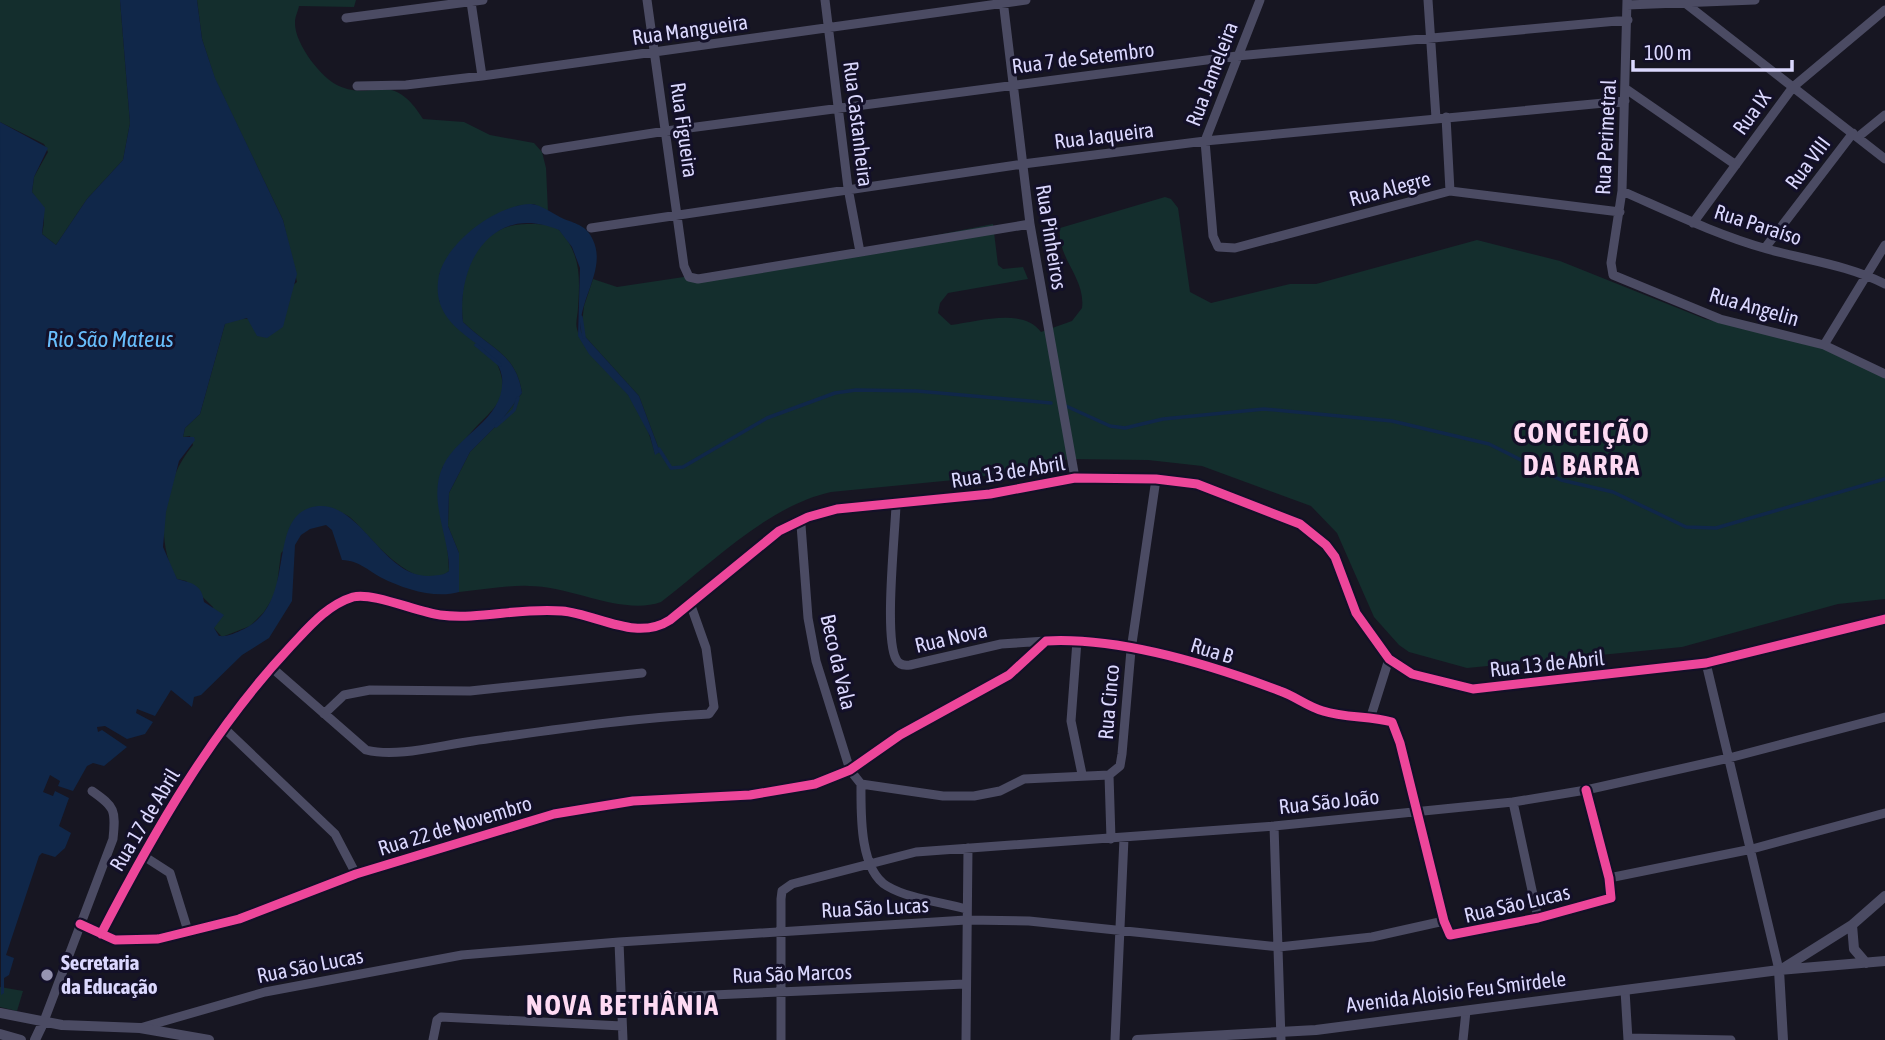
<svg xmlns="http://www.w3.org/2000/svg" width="1885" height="1040" viewBox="0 0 1885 1040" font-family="'Asap Condensed',sans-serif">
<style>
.green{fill:#142e2d}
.water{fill:#102749}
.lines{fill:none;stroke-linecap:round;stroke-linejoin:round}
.stream{stroke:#102749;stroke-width:3.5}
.minor{stroke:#4b4b63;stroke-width:9}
.tertiary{stroke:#4b4b63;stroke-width:10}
.cycleway-casing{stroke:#131028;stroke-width:13}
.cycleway{stroke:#ed469a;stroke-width:9}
.poi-dot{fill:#9694b1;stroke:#131028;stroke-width:2.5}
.labels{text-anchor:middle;stroke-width:6;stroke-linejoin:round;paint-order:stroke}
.street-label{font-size:21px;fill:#dbd8fe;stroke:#131028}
.poi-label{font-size:21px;font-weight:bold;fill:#dbd8fe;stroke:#131028;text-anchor:start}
.water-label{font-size:23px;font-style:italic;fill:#68befc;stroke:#131028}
.district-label{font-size:28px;font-weight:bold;letter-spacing:2px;fill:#fedaf3;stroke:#131028}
</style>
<rect width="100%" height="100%" fill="#171622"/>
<!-- green -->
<path class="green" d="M0 0H120L130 123 123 160 87 199 56 245 42 234C47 212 42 208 32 192L34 177 48 152 44 144 0 122Z
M197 0H356L354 7 299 6C298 11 295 17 295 22 294 43 321 78 339 86 375 102 391 68 423 119L464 122 490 135 534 143 542 152 546 168 548 212 534 204 517 206 439 274V301L496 361C512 397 497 405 474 429 463 441 453 455 442 468L449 571C416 598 372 538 352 519 346 513 336 511 328 507L281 553 276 593 264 612 250 626 222 637 214 628 213 607 186 581 177 579C153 540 164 479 193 445L190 436 183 437 185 428 200 414 225 324 236 318 251 319 297 282 283 220 215 79 202 39Z
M1165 197 1171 199 1178 208 1190 292 1211 303 1290 284H1316L1477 240 1560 261 1705 319 1794 339 1844 355 1885 376V599L1838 604 1682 647 1467 668 1409 652 1399 645 1374 617 1337 533 1311 506 1202 466 1148 460 1069 459 1024 471 954 480 831 492C768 506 712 563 661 602 623 616 571 586 529 586 506 585 482 590 459 592V553L448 526 449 493 470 452 501 421 522 393C516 353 489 348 463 322 457 276 477 221 531 224 542 224 554 224 561 232 581 255 580 279 578 308 578 314 575 323 577 329 582 352 616 378 629 396 642 414 650 434 655 454L660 452 639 396 581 332 584 306 593 279 617 287 851 252 993 224 998 265 1003 269 1023 267 1028 279 948 293 940 303 938 313 951 325C977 322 1023 307 1041 332L1072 321 1082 308C1086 278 1056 257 1060 228Z
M0 987 23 991 17 1011 0 1007Z"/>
<!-- water -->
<path class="water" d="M120 0H197L202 39 215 78 283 220 297 274 283 327 267 338 257 336 247 318 225 324 200 414 185 428 183 437H194L195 440 179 461 166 512 163 547 177 579C193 583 202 585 204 602L224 615 214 628 219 636C228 637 235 633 244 629 297 603 267 523 309 508 358 492 380 577 429 576 437 575 443 576 449 571 450 537 427 500 443 466 460 432 506 419 502 377 498 340 427 335 439 275 447 242 497 204 531 204 540 204 555 215 564 219 577 224 587 226 593 240 607 270 577 301 581 332L639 396 660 452 655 455 650 436 628 395 589 354 578 336 580 268 572 247 559 230C493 202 456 263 463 322 489 348 516 353 522 393L501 421 470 452 449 493 448 526 459 553V592C435 599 404 589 382 578 367 570 360 561 342 560L332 530 326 525 310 529 301 535 295 545 292 601 269 638 242 655 201 695 194 697 192 707 171 690 155 716 137 709 136 713 153 722 145 734 127 739 105 726 97 727 98 732 102 730 127 747 104 766 93 763 87 766 73 791 58 786 60 781 50 775 43 792 53 796 55 791 69 798 59 826 71 833 65 848 55 857 42 853 39 856 6 955 14 958 9 975 4 978V993L1 995 0 122 48 148 34 177 32 192 45 208 42 234 56 245 87 199 123 160 130 123Z"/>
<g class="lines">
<!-- stream -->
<path class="stream" d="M581 317 584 337
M476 345 500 365
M1066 406 1110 426 1125 428 1163 419 1264 409 1392 421 1489 444 1561 480 1613 492 1686 527 1716 528 1885 479
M496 426 514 410 518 398
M659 449 671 468 683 467 767 418 835 393 856 390 917 391 1051 403"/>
<!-- minor -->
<path class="minor" d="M647 0 684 266 689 277 698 279 1030 224
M825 0 848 188 860 252
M1003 0 1030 224 1075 478
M1260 0 1205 141 1213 236 1218 247 1235 248 1450 191 1620 212
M1428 0 1436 118
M1627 0 1622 191 1611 263 1613 275 1720 319 1824 345 1885 374
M471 2 482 76
M1685 3 1885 159
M1627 5 1755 0
M346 18 483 0
M357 86 406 85 482 76 1026 0
M1626 89 1736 165
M1446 117 1450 191
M1858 137 1885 115
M546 150 666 131 1237 56 1628 20
M1622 191C1670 212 1717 235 1767 249 1806 260 1848 265 1885 284
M1693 223 1793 87 1885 10
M591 228 1023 164 1205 141 1625 101
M1765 248 1853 133
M1824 345 1885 245
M896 505C895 535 884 637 896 659 899 665 904 666 910 665L1001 644 1046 641
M794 523 801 525 808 618 816 661 850 770 861 784 943 796H974L1000 791 1024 779 1109 775
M1077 641 1071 721 1082 774
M1706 663 1779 970
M271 667 366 750C398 758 441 745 473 741 552 730 630 718 709 714L714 707 706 648 690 603
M324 714 344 695 370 690 470 691 642 673
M1371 716 1389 659
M225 729 335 834 356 874
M861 784C861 812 859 869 887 886 909 899 941 902 966 909
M1513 802 1538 918
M1274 826 1281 1040
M1111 839 1109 775 1120 766 1122 754 1131 650 1156 479
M142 855 170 873 188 931
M1609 878 1752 849 1885 813
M80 924 115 940 158 939 239 919 356 874 554 814 633 801 750 795 815 784 850 770 900 735 1009 675 1046 641C1120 637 1211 665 1280 691 1295 696 1308 707 1323 711 1345 718 1369 716 1392 722L1400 743 1444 921 1450 935 1538 918 1611 898 1609 878 1586 790
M101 934C154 832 212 730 291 646 309 627 327 605 353 597 373 592 417 612 440 615 480 620 521 607 562 611 597 614 636 642 670 620L779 531 808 517 837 509 990 494 1075 478 1156 479 1197 484 1300 524 1326 545 1335 557 1356 613 1389 659 1412 674 1473 689 1706 663 1885 619
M619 942 623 1040
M1625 990 1628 1040
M621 999 965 984
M44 1021 113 839C116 810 115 807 92 791
M140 1028 265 992 462 955 619 942 966 920 1029 921 1279 947 1372 937 1444 921
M1628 1038 1731 1040
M433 1040 437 1020 441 1017 622 1026
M781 1040V899L782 891 792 884 916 852 1274 826 1513 802 1586 790 1729 758 1885 717
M966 1040 968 848
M1115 1040 1124 838
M1463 1040 1466 1011"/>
<!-- tertiary -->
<path class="tertiary" d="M1852 925 1854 949 1866 963
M1782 969 1852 925 1885 896
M1779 970 1783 1040
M0 1013 62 1025 140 1028 209 1040
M0 1034 21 1040
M35 1040 44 1021
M1137 1040 1316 1030 1779 970 1885 961"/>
<defs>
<path id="cycleway" d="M80 924 115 940 158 939 239 919 356 874 554 814 633 801 750 795 815 784 850 770 900 735 1009 675 1046 641C1120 637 1211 665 1280 691 1295 696 1308 707 1323 711 1345 718 1369 716 1392 722L1400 743 1444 921 1450 935 1538 918 1611 898 1609 878 1586 790
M101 934C154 832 212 730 291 646 309 627 327 605 353 597 373 592 417 612 440 615 480 620 521 607 562 611 597 614 636 642 670 620L779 531 808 517 837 509 990 494 1075 478 1156 479 1197 484 1300 524 1326 545 1335 557 1356 613 1389 659 1412 674 1473 689 1706 663 1885 619"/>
</defs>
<!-- cycleway casing -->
<use href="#cycleway" class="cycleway-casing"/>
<!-- cycleway -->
<use href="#cycleway" class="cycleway"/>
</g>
<!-- markers -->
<circle class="poi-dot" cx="47" cy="975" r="7"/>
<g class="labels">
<!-- street labels -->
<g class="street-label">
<text transform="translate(690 30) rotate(-8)" y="7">Rua Mangueira</text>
<text transform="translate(1083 58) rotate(-7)" y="7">Rua 7 de Setembro</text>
<text transform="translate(1212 74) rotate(-69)" y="7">Rua Jameleira</text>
<text transform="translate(1752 113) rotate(-54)" y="7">Rua IX</text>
<text transform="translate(858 124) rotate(83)" y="7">Rua Castanheira</text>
<text transform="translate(684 130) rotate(82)" y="7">Rua Figueira</text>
<text transform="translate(1104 136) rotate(-7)" y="7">Rua Jaqueira</text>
<text transform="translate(1606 137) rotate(-87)" y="7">Rua Perimetral</text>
<text transform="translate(1808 163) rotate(-53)" y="7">Rua VIII</text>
<text transform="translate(1390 189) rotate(-15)" y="7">Rua Alegre</text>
<text transform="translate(1758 225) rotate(18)" y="7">Rua Paraíso</text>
<text transform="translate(1051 237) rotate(81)" y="7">Rua Pinheiros</text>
<text transform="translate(1754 307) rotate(16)" y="7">Rua Angelin</text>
<text transform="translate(1008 472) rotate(-9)" y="7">Rua 13 de Abril</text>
<text transform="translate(951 638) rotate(-13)" y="7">Rua Nova</text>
<text transform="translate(1212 651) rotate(17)" y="7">Rua B</text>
<text transform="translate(838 662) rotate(77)" y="7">Beco da Vala</text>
<text transform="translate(1547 664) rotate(-6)" y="7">Rua 13 de Abril</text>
<text transform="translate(1109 702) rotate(-85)" y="7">Rua Cinco</text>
<text transform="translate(1329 802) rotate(-6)" y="7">Rua São João</text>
<text transform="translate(145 820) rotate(-59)" y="7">Rua 17 de Abril</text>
<text transform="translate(455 826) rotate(-17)" y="7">Rua 22 de Novembro</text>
<text transform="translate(1517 904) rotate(-13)" y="7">Rua São Lucas</text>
<text transform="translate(875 908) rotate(-3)" y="7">Rua São Lucas</text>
<text transform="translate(310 966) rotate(-11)" y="7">Rua São Lucas</text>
<text transform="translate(792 974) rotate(-2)" y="7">Rua São Marcos</text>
<text transform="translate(1456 992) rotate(-7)" y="7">Avenida Aloisio Feu Smirdele</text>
</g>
<!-- poi labels -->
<g class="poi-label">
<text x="61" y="970">Secretaria<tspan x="61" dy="24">da Educação</tspan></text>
</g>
<!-- water labels -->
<g class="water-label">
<text x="110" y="347">Rio São Mateus</text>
</g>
<!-- district labels -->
<g class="district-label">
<text x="1582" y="443">CONCEIÇÃO<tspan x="1582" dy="32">DA BARRA</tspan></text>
<text x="623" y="1015">NOVA BETHÂNIA</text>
</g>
</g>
<!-- scale -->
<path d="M1633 60v10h159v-10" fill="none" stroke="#dbd8fe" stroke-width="3.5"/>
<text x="1644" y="60" font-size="21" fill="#dbd8fe" stroke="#131028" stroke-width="5" paint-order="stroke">100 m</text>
</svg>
